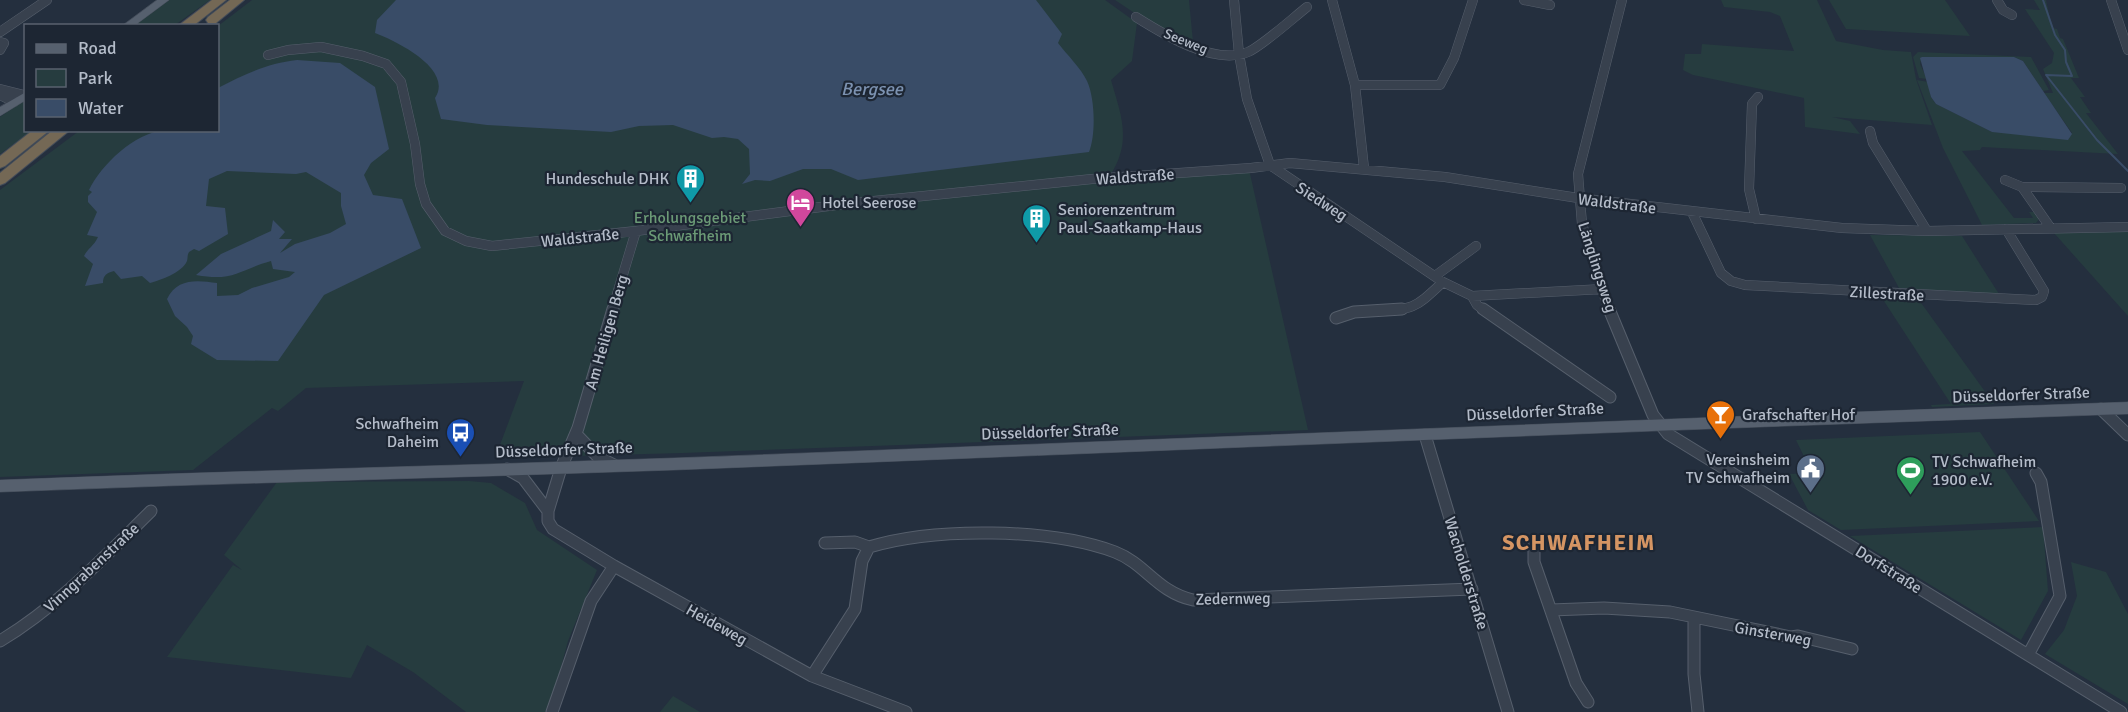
<svg xmlns="http://www.w3.org/2000/svg" width="2128" height="712" viewBox="0 0 2128 712" font-family="Signika,sans-serif">
<style>
.green{fill:#263c3f}
.water{fill:#394c67}
.lines{fill:none;stroke-linecap:round;stroke-linejoin:round}
.stream{stroke:#394c67;stroke-width:2}
.minor-far1-casing{stroke:#565f6c;stroke-width:10}
.minor-casing{stroke:#565f6c;stroke-width:13}
.major-casing{stroke:#414a57;stroke-width:1}
.highway-casing{stroke:#434c59;stroke-width:2}
.minor-far1{stroke:#38414e;stroke-width:9}
.minor{stroke:#38414e;stroke-width:11}
.major{fill:#56606e;fill-rule:evenodd}
.highway{fill:#746855;fill-rule:evenodd}
.labels{text-anchor:middle;stroke-width:4.5;stroke-linejoin:round;paint-order:stroke}
.far-street-label{font-size:14px;fill:#b4bcc9;stroke:#1d2633}
.street-label{font-size:16px;fill:#b4bcc9;stroke:#1d2633}
.poi-label{font-size:16px;fill:#b4bcc9;stroke:#1d2633;text-anchor:start}
.park-label{font-size:16px;fill:#6b9a76;stroke:#1d2633}
.water-label{font-size:18px;font-style:italic;fill:#7c92b1;stroke:#1d2633}
.district-label{font-size:22px;font-weight:bold;letter-spacing:1.5px;fill:#d59563;stroke:#1d2633}
</style>
<rect width="100%" height="100%" fill="#242f3e"/>
<!-- green -->
<path class="green" d="M169 0H210L175 25 133 26Z
M252 0H1105L1137 23 1132 61 1111 80C1121 115 1132 140 1111 174L1248 165 1308 430 683 453 495 458 524 381 306 388 278 411 272 408 193 470 0 477V190L79 131 218 130V26Z
M1115 0H1189L1193 42 1148 22Z
M1721 0H1817L1836 41 1883 50 1911 52 1916 79 1932 125 1832 117 1850 121 1860 134 1805 127 1804 98 1693 75 1683 70 1685 54H1701L1702 44 1794 51 1780 16 1770 12 1724 7Z
M1829 0H1945L1970 36 1846 29Z
M2034 0H2046L2052 28 2057 29 2060 38 2063 39 2079 78H2071L2085 97H2080L2091 113H2086L2118 154 1982 147 1980 150 1962 151 2014 218H2033L2029 212H2034L2039 219 2036 223 1982 225 1943 148 1917 80 1928 82 1931 97 1936 104 1992 132 2072 133 2044 93H2053L2043 69 2052 63 2054 53 2025 9 2040 10Z
M1918 52 2031 57 2049 90 2043 91 2023 61 2014 57H1922L1920 64 1927 79 1919 78 1913 57Z
M25 99 26 130 32 131 0 154V117Z
M2092 231 2128 232V316L2054 233Z
M1870 235 1962 236 1999 294 1899 288Z
M1882 298 1919 300 1994 404 1932 407 1931 405 1951 404Z
M1980 432 2039 521 1841 530 1808 510 1789 474 1812 473 1796 440Z
M469 481 491 483 525 503 537 530 597 570 568 641 557 682 545 712H466L413 672 367 645 351 678 167 657 233 565 242 570 224 555 277 482Z
M2043 527 2048 591 2021 640 1850 536Z
M2071 562 2106 572 2128 614V704L2045 654 2064 630 2077 596Z
M673 696 700 712H660Z"/>
<!-- water -->
<path class="water" d="M396 0H1036L1062 34 1058 43C1067 55 1081 68 1087 81 1095 98 1096 135 1089 152L858 180 831 169H803L770 181 755 180 742 184 750 174 749 149 738 139 724 137 712 138 673 125 639 126 611 132 487 125 441 119 435 98C454 69 396 41 375 33L377 20Z
M1922 57H2014L2023 61 2072 134 2068 140 1992 132 1936 104 1931 97 1920 58Z
M297 60 340 63 375 87 389 149 371 163 364 175 373 195 402 199 421 248 324 295 278 361 217 360 191 344 193 336 187 327 175 316 167 299C177 278 197 280 217 283V296L238 295 252 288 289 277 295 272 273 269 271 261C238 270 234 282 196 275L221 254 271 231 273 220 285 232 279 239H292L280 253 295 244 330 233 346 224 341 206V193L306 172 296 174 227 171 209 179 206 206 225 208 228 234 199 251 194 249 189 252C187 255 188 258 187 261 182 273 160 280 150 283L142 276 121 279 114 271C107 273 103 275 103 283L85 286 93 264 84 256C88 248 94 246 98 237L87 235 97 212 88 202V196L92 192 89 190C102 164 134 133 165 130 182 129 200 130 218 130V88C243 75 268 63 297 60Z"/>
<g class="lines">
<!-- stream -->
<path class="stream" d="M2043 0 2055 35 2065 50 2066 62 2072 76 2046 75 2097 140 2128 171"/>
<defs>
<path id="minor-far1" d="M1234 0 1239 54 1247 99 1270 165 1443 282 1472 296 1477 305 1485 311
M1332 0 1355 85 1364 168
M1524 0 1550 5
M1997 0 2003 10 2012 15
M2111 0 2128 50
M1136 17C1163 34 1214 66 1248 52 1262 46 1293 18 1307 7
M0 32 47 0
M0 42 4 43 0 50
M268 55 288 50 321 47 363 56 386 64 401 82 415 144 420 184 426 204 445 231 466 241 492 246 636 231 844 204 1092 179 1251 168 1290 163 1445 177 1578 198 1842 228 1927 231 2128 227
M1355 85H1440L1454 58 1473 0
M0 89 24 95
M0 95 14 102
M1870 131 1873 143 1927 231
M2005 180 2022 187
M1692 212 1721 273 1731 281 1745 285 2036 300 2042 297 2044 291 2006 229
M1756 219 1749 189 1752 104 1758 97
M2050 227 2022 187 2121 188
M1435 276 1476 246
M1472 296 1603 289
M612 311 636 231
M1375 311C1415 309 1414 309 1443 282
M1609 311 1582 224 1578 174 1622 0"/>
<path id="minor" d="M613 309 578 428 561 468 548 511V521L553 529 614 566 812 676 906 712
M1483 309 1610 397
M1609 309 1653 415 1668 434 2121 712
M1336 318 1354 312 1402 309
M2101 409 2128 435
M576 434 598 457 614 465
M1425 435 1508 712
M507 469 523 478 548 511
M825 543 855 542 869 547
M1534 544V562L1576 683 1588 702
M1551 610 1604 608 1670 612 1791 637 1798 636 1852 649
M1694 618V674L1698 712
M0 641C58 606 103 558 151 511
M2028 655 2060 596 2041 482 2036 473
M812 676 855 609 862 561 869 547C935 527 1050 528 1115 552 1146 564 1157 592 1193 600L1472 589
M552 712 591 601 614 566"/>
<path id="major" d="M157 0H169L134 26H122Z
M26 92V100L0 116V107Z
M2128 402V414C1643 430 1159 451 674 470 449 478 225 483 0 492V480C225 471 449 466 674 458 1159 440 1643 419 2128 402Z"/>
<path id="highway" d="M212 0H226L193 26H178Z
M230 0H244L216 23H208L206 20 208 17Z
M33 130H50L5 166 0 168V156Z
M53 130H70L5 183 0 185V173Z"/>
</defs>
<!-- minor-far1 casing -->
<use href="#minor-far1" class="minor-far1-casing"/>
<!-- minor casing -->
<use href="#minor" class="minor-casing"/>
<!-- major casing -->
<use href="#major" class="major-casing"/>
<!-- highway casing -->
<use href="#highway" class="highway-casing"/>
<!-- minor-far1 -->
<use href="#minor-far1" class="minor-far1"/>
<!-- minor -->
<use href="#minor" class="minor"/>
<!-- major -->
<use href="#major" class="major"/>
<!-- highway -->
<use href="#highway" class="highway"/>
</g>
<!-- icons -->
<defs>
<symbol id="building-pin" viewBox="-11 -11 22 30"><path d="M0 17L-7.5 6A9.5 9.5 0 1 1 7.5 6Z" fill="#0f9aa8" stroke="#1d2633"/><path d="M-4-6H4V6H1V3H-1V6H-4ZM-2.5-4.3h1.7v1.8h-1.7ZM.8-4.3h1.7v1.8H.8ZM-2.5-1h1.7V.8h-1.7ZM.8-1h1.7V.8H.8Z" fill="#fff"/></symbol>
<symbol id="hotel-pin" viewBox="-11 -11 22 30"><path d="M0 17L-7.5 6A9.5 9.5 0 1 1 7.5 6Z" fill="#d1479c" stroke="#1d2633"/><path d="M-6-4.5h1.5V1H6V5H4.5V3h-9V5H-6ZM-4 0a1.8 1.8 0 1 1 3.6 0ZM.5 0V-2.5h3Q6-2.5 6 0Z" fill="#fff"/></symbol>
<symbol id="bar-pin" viewBox="-11 -11 22 30"><path d="M0 17L-7.5 6A9.5 9.5 0 1 1 7.5 6Z" fill="#e8710a" stroke="#1d2633"/><path d="M-6-5H6L.8 .8V4.5H3.5V6h-7V4.5H-.8V.8Z" fill="#fff"/></symbol>
<symbol id="bus-pin" viewBox="-11 -11 22 30"><path d="M0 17L-7.5 6A9.5 9.5 0 1 1 7.5 6Z" fill="#1a4fb4" stroke="#1d2633"/><path d="M-5-6H5V4H4V6H2V4H-2V6H-4V4H-5ZM-3.5-4V0h7V-4ZM-3.5 1.2v1.5H-2V1.2ZM2 1.2v1.5H3.5V1.2Z" fill="#fff"/></symbol>
<symbol id="civic-pin" viewBox="-11 -11 22 30"><path d="M0 17L-7.5 6A9.5 9.5 0 1 1 7.5 6Z" fill="#5c6f8a" stroke="#1d2633"/><path d="M-.6-6.5H3V-4.5H.6V-3L4-1V1h2V6H-6V1h2V-1L-.6-3ZM-1.2 2.5V6h2.4V2.5Z" fill="#fff"/></symbol>
<symbol id="stadium-pin" viewBox="-11 -11 22 30"><path d="M0 17L-7.5 6A9.5 9.5 0 1 1 7.5 6Z" fill="#2e9e5b" stroke="#1d2633"/><path d="M0-5a6.5 5 0 1 0 0 10a6.5 5 0 1 0 0-10ZM-3.5-1.8h7v3.6h-7Z" fill="#fff"/></symbol>
</defs>
<g fill-rule="evenodd">
<use href="#building-pin" x="674" y="162" width="33" height="45"/>
<use href="#hotel-pin" x="784" y="186" width="33" height="45"/>
<use href="#building-pin" x="1020" y="202" width="33" height="45"/>
<use href="#bar-pin" x="1704" y="398" width="33" height="45"/>
<use href="#bus-pin" x="444" y="416" width="33" height="45"/>
<use href="#civic-pin" x="1794" y="452" width="33" height="45"/>
<use href="#stadium-pin" x="1894" y="454" width="33" height="45"/>
</g>
<g class="labels">
<!-- far-street labels -->
<g class="far-street-label">
<text transform="translate(1186 41) rotate(22)" y="5">Seeweg</text>
</g>
<!-- street labels -->
<g class="street-label">
<text transform="translate(1135 176) rotate(-4)" y="6">Waldstraße</text>
<text transform="translate(1322 201) rotate(33)" y="6">Siedweg</text>
<text transform="translate(1617 203) rotate(7)" y="6">Waldstraße</text>
<text transform="translate(580 237) rotate(-6)" y="6">Waldstraße</text>
<text transform="translate(1598 267) rotate(72)" y="6">Länglingsweg</text>
<text transform="translate(1887 293) rotate(3)" y="6">Zillestraße</text>
<text transform="translate(606 332) rotate(-74)" y="6">Am Heiligen Berg</text>
<text transform="translate(2021 394) rotate(-2)" y="6">Düsseldorfer Straße</text>
<text transform="translate(1535 411) rotate(-3)" y="6">Düsseldorfer Straße</text>
<text transform="translate(1050 431) rotate(-2)" y="6">Düsseldorfer Straße</text>
<text transform="translate(564 449) rotate(-2)" y="6">Düsseldorfer Straße</text>
<text transform="translate(91 567) rotate(-43)" y="6">Vinngrabenstraße</text>
<text transform="translate(1889 569) rotate(32)" y="6">Dorfstraße</text>
<text transform="translate(1467 573) rotate(73)" y="6">Wacholderstraße</text>
<text transform="translate(1233 598) rotate(-1)" y="6">Zedernweg</text>
<text transform="translate(717 624) rotate(29)" y="6">Heideweg</text>
<text transform="translate(1773 633) rotate(10)" y="6">Ginsterweg</text>
</g>
<!-- poi labels -->
<g class="poi-label">
<text x="669" y="184" text-anchor="end">Hundeschule DHK</text>
<text x="822" y="208">Hotel Seerose</text>
<text x="1058" y="215">Seniorenzentrum<tspan x="1058" dy="18">Paul-Saatkamp-Haus</tspan></text>
<text x="1742" y="420">Grafschafter Hof</text>
<text x="439" y="429" text-anchor="end">Schwafheim<tspan x="439" dy="18">Daheim</tspan></text>
<text x="1790" y="465" text-anchor="end">Vereinsheim<tspan x="1790" dy="18">TV Schwafheim</tspan></text>
<text x="1932" y="467">TV Schwafheim<tspan x="1932" dy="18">1900 e.V.</tspan></text>
</g>
<!-- park labels -->
<g class="park-label">
<text x="690" y="223">Erholungsgebiet<tspan x="690" dy="18">Schwafheim</tspan></text>
</g>
<!-- water labels -->
<g class="water-label">
<text x="872" y="95">Bergsee</text>
</g>
<!-- district labels -->
<g class="district-label">
<text x="1579" y="550">SCHWAFHEIM</text>
</g>
</g>
<!-- legend -->
<rect x="24" y="24" width="195" height="108" fill="#1d2633" stroke="#59626f" stroke-width="1.5"/>
<rect x="36" y="44" width="30" height="9" fill="#56606e" stroke="#59626f" stroke-width="1.5"/>
<text x="78" y="54" font-size="18" fill="#b4bcc9">Road</text>
<rect x="36" y="69" width="30" height="18" fill="#263c3f" stroke="#59626f" stroke-width="1.5"/>
<text x="78" y="84" font-size="18" fill="#b4bcc9">Park</text>
<rect x="36" y="99" width="30" height="18" fill="#394c67" stroke="#59626f" stroke-width="1.5"/>
<text x="78" y="114" font-size="18" fill="#b4bcc9">Water</text>
</svg>
